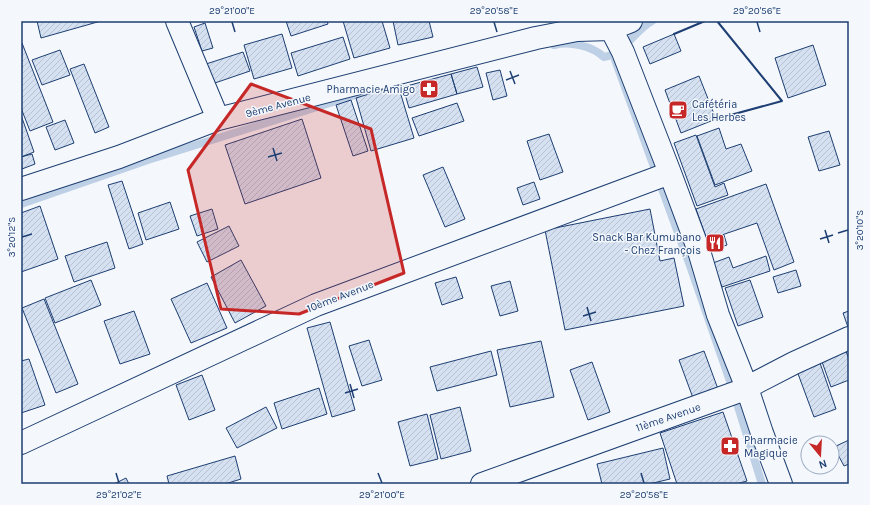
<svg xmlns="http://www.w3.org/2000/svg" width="870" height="505" viewBox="0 0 870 505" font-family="Karla,sans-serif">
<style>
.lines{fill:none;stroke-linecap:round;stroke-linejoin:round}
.stream{stroke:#bed0e5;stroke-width:8}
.building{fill:url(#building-hatch);stroke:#1d3f73}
.minor-casing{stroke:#1d3f73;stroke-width:24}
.minor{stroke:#f4f7fb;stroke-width:22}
.wall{stroke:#1d3f73;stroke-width:2}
.marked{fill:#c62828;fill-opacity:0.2;stroke:#c62828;stroke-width:3;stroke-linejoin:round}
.ticks{fill:none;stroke:#1d3f73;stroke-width:1.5}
.labels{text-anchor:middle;stroke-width:3;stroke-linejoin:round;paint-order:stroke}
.poi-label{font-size:11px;fill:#1d3f73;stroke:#f4f7fb;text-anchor:end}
.street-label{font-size:11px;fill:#1d3f73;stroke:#f4f7fb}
.neatline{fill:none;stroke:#1d3f73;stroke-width:1.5}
.ticks-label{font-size:10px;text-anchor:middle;fill:#1d3f73}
</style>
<defs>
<pattern id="building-hatch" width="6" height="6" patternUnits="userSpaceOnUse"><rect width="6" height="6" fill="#d5e0f0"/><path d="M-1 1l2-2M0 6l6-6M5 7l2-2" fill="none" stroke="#b6c1d1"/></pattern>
</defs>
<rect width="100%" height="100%" fill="#f4f7fb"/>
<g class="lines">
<!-- stream -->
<path class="stream" d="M554 45C570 41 592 46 604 57 624 54 635 30 652 21
M615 60 689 263 732 387 762 484
M21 204 148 160 368 91"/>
</g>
<!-- building -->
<path class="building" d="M37 21H101L41 38Z
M286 21H327L328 24 291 36Z
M343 21H382L390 48 354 58Z
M393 21H429L433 37 398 45Z
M205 23 213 48 202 51 194 27Z
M282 34 292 68 254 79 244 45Z
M674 34 681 51 650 64 643 47Z
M343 37 350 59 298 76 291 53Z
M22 43 53 122 30 131 21 108Z
M813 45 826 85 788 98 775 58Z
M60 50 70 75 42 85 32 60Z
M243 52 250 71 209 85 203 65Z
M84 64 109 127 95 133 70 69Z
M477 67 483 87 457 94 451 74Z
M500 70 507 96 493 100 486 73Z
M451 74 457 94 409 108 403 87Z
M699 76 716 119 681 133 665 90Z
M398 85 414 138 371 151 356 98Z
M351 100 368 151 353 156 336 105Z
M457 103 464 121 419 136 412 118Z
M21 115 34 152 21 157Z
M302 119 321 178 245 204 225 145Z
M65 120 74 143 55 150 46 127Z
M719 128 726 149 741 144 752 171 715 185 697 136Z
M829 131 840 165 819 171 808 137Z
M549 134 563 172 540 180 527 141Z
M696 135 715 187 724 183 728 195 697 206 674 143Z
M32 154 35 164 22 169 21 157Z
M443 167 465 219 445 227 423 175Z
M122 181 143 244 129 249 108 185Z
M534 182 540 199 523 205 517 188Z
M766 184 794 262 774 270 757 223 707 240 696 209Z
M170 202 179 229 146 240 138 213Z
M40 206 58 259 21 272V213Z
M212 209 218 229 197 236 190 216Z
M650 209 660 261 674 258 684 306 565 330 545 230Z
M229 226 239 246 207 262 197 242Z
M724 235 727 245 710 251 707 240Z
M107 242 115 268 74 282 65 256Z
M766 256 770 271 722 287 713 263 729 257 733 268Z
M241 260 266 306 235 323 211 277Z
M796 270 801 286 778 293 773 277Z
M456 277 463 298 442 305 435 283Z
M91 280 101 305 55 323 45 298Z
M750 280 763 317 738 326 725 288Z
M510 281 518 311 500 316 491 286Z
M207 283 227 328 191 343 171 299Z
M44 299 78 384 56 393 22 308Z
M134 311 150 354 120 364 104 321Z
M849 311V330L843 313Z
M330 322 355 410 332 417 307 328Z
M369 340 382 380 362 386 349 346Z
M541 341 554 397 510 407 497 350Z
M491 351 497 375 437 391 430 367Z
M704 351 718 389 693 398 679 360Z
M846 351 849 360V380L831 387 821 359Z
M29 359 45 405 21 413V361Z
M592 362 610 412 588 420 570 370Z
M820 363 836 409 814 417 797 371Z
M202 375 215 410 189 420 176 385Z
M319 388 327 414 282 429 274 403Z
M266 407 277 428 237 448 226 428Z
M460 407 471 451 441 459 430 415Z
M723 412 747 481 736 484H677L660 433Z
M427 414 438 459 410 466 398 422Z
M849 440V464L844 466 834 447Z
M663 448 670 479 649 484H602L597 464Z
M235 456 241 479 225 484H169L167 476Z
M126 478 129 484H114Z"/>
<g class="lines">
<defs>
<path id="minor" d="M177 21 218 119
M607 21 623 52 670 173 699 251 718 315 747 388 762 433 781 484
M21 189 119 157 218 119 536 38 577 30 611 29 631 21
M21 443 316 305 670 173
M482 484 740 391 794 363 849 338"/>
</defs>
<!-- minor casing -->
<use href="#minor" class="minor-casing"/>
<!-- minor -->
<use href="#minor" class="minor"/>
<!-- wall -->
<path class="wall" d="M674 34 705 21
M716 119 782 101 717 21"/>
</g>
<!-- marked area -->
<path class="marked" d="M251 84 371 129 404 273 299 314 221 309 188 170Z"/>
<!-- ticks -->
<path class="ticks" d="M232 22 235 32M494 22 497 32M757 22 760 32M510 71 515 84M506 80 519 75M273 148 277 161M268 157 282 153M825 230 829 243M838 233 848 230M22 237 32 234M820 239 833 235M587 307 591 321M583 316 596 312M350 384 354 398M345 393 358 389M116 473 119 483M378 473 382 483M641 473 644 483"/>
<!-- icons -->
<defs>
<symbol id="pharmacy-square" viewBox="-11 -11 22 22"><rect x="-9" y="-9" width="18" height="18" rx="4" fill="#c62828" stroke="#f4f7fb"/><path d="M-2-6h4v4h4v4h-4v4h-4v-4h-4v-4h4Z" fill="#fff"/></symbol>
<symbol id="cafe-square" viewBox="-11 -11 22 22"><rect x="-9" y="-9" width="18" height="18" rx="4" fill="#c62828" stroke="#f4f7fb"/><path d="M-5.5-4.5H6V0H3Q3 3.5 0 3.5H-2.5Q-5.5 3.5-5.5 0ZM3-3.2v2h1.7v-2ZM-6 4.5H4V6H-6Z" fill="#fff"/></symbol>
<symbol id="restaurant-square" viewBox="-11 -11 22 22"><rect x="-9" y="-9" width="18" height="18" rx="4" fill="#c62828" stroke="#f4f7fb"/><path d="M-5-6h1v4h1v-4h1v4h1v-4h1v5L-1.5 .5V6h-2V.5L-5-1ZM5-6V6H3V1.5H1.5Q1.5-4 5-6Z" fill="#fff"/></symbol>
</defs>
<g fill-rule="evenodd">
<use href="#pharmacy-square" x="418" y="78" width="22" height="22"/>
<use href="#cafe-square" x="667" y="99" width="22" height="22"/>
<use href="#restaurant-square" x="704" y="232" width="22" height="22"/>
<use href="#pharmacy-square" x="719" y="435" width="22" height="22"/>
</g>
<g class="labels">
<!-- poi labels -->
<g class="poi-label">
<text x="415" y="93">Pharmacie Amigo</text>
<text x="692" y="108" text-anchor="start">Cafétéria<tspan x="692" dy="13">Les Herbes</tspan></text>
<text x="701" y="241">Snack Bar Kumubano<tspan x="701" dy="13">- Chez François</tspan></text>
<text x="744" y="444" text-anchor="start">Pharmacie<tspan x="744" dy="13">Magique</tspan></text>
</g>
<!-- street labels -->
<g class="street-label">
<text transform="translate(278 105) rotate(-15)" y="4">9ème Avenue</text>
<text transform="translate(340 296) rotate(-21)" y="4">10ème Avenue</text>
<text transform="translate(668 417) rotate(-19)" y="4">11ème Avenue</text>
</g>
</g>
<!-- border -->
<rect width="870" height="505" fill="none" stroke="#f4f7fb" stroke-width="44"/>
<!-- north arrow -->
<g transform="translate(820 455) rotate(162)"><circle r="19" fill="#f4f7fb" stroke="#9eadc5"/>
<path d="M0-3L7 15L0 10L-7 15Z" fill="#c62828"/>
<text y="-6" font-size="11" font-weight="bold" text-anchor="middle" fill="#1d3f73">N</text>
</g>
<rect x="22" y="22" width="826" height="461" class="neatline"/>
<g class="ticks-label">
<text x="232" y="14">29°21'00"E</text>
<text x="494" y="14">29°20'58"E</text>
<text x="757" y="14">29°20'56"E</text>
<text transform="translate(859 230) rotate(-90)" y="4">3°20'10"S</text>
<text transform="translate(11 237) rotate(-90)" y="4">3°20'12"S</text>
<text x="119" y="498">29°21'02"E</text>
<text x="382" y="498">29°21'00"E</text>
<text x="644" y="498">29°20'58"E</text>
</g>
</svg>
